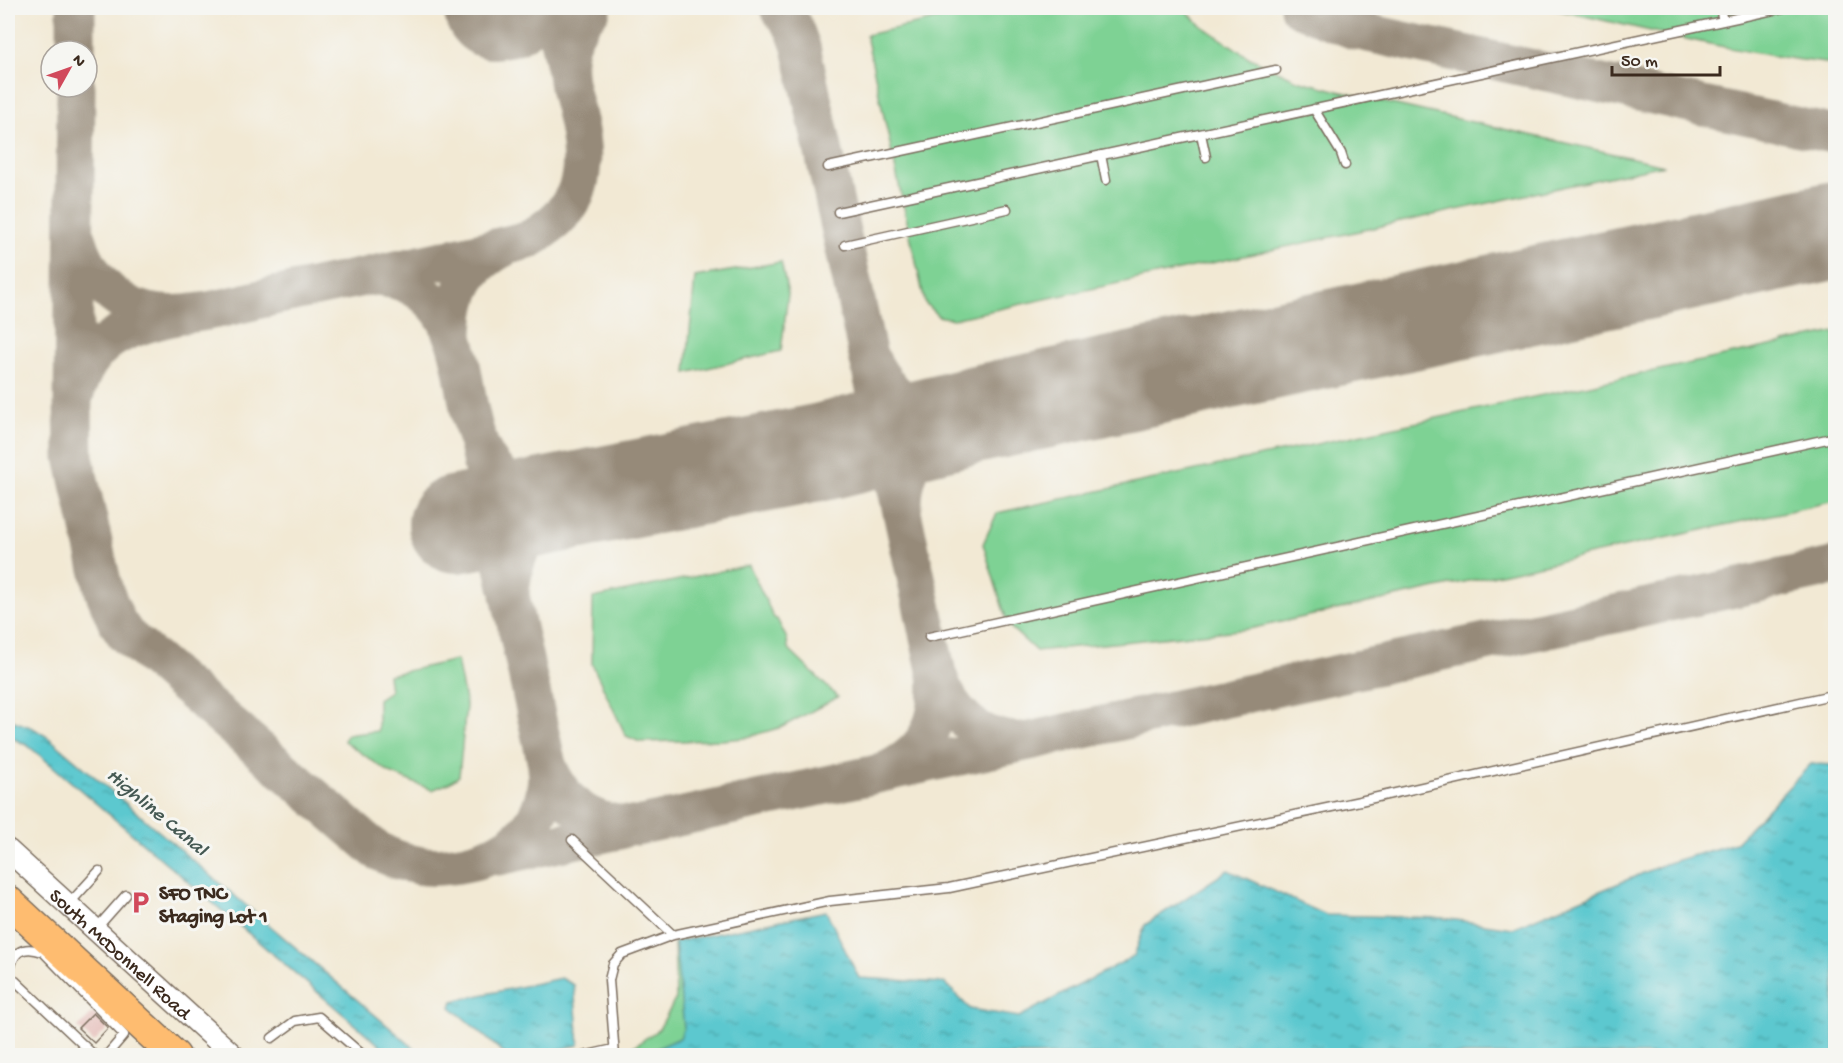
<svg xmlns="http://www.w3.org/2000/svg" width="1843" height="1063" viewBox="0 0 1843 1063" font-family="'Gochi Hand',sans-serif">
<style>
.green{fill:#7ed294;stroke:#5c7e59;stroke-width:1.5}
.water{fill:url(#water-ripples);stroke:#4b7976;stroke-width:1.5}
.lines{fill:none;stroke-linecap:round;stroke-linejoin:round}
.taxiway{stroke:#968a79;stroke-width:39}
.runway{stroke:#968a79;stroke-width:98}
.building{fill:#dc9c98}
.service-casing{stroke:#7b6d5e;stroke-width:11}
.tertiary-casing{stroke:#7b6d5e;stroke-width:24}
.motorway-casing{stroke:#7b6d5e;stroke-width:33}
.service{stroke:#fff;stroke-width:8}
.tertiary{stroke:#fff;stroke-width:21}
.motorway{stroke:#febc70;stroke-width:30}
.labels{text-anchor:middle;stroke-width:6;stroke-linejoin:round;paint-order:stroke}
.poi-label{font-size:20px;font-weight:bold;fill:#3b2a1e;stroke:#f6f6f2;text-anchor:start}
.street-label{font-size:20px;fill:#3b2a1e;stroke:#f6f6f2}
.water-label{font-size:21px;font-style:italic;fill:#455953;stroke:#f6f6f2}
</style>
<defs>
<pattern id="water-ripples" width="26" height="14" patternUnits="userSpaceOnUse" patternTransform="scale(1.5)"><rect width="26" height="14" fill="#5bc8cf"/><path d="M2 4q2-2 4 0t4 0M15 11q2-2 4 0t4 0" fill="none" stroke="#4ca3a7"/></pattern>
</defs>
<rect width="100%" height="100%" fill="#f6f6f2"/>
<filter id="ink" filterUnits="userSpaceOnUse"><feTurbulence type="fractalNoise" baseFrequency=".0167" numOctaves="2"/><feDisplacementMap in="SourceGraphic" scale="12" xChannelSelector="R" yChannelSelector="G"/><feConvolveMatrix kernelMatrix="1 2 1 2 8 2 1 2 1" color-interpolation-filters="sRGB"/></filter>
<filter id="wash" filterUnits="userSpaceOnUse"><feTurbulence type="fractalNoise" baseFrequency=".008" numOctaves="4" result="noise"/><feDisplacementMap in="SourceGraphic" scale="24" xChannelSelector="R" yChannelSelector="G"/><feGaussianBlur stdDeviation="1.35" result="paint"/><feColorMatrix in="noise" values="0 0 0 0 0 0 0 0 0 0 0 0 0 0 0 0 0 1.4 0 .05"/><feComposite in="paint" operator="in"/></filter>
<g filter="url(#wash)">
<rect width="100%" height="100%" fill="#f2e9d4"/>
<!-- green -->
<path class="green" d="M987 8H1183L1202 26 1250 58 1297 80 1365 98 1664 165 953 319 938 316 925 303 866 35Z
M1548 8H1835V64C1740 55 1642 28 1548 8Z
M781 262 788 294 781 351 686 373 695 277Z
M1835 332V501L1249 629 1036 651 1008 625 983 544 997 513Z
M749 565 774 618 777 619 787 639 788 649 838 697 782 727 744 738 722 740 640 742 626 736 592 664 593 598Z
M457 660 466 706 459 776 449 783 432 790 390 773 344 741 346 735 378 731V699L390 691 388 675Z
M721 933 694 1031 662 1055H623L622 1052 630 1049 659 1029 676 998 674 942Z"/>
<!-- water -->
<path class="water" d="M8 719 33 728 49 738 422 1055H391L43 758 27 745 8 736Z
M1811 764 1835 765V1055H647V1053L680 1038 684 1028 675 942 826 911 859 978 945 983 970 1009 1019 1017 1134 956 1145 925 1228 870 1326 915 1442 918 1512 928 1665 864 1735 843Z
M561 978 574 985 579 1045 534 1055H506L451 1007 453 1001Z"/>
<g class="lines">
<!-- taxiway -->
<path class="taxiway" d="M552 8 565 67
M779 8 794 28 801 47 937 674C941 718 930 749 888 770
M1299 8 1354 30 1836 135
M76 51V8
M76 87 73 402 74 457 104 591 116 620 126 635 376 850C408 867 430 870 465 863 518 852 549 821 547 765L510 595C514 542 530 530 571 501
M77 238C87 273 111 304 149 312 187 321 240 303 279 295 362 277 446 261 528 240 585 208 589 171 575 111 570 92 564 72 568 52 571 35 581 21 592 8
M370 276C380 278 392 278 402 282 493 317 439 441 514 486 532 497 551 498 571 501
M454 335C455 294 465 268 503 248
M872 362C897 409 920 410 968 416
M75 394C89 341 123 328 172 317
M479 450 508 586
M903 505C903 458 930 437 968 416
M937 674C950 713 979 742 1022 741
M547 765C565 808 591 824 637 826L1836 566
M499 856 620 830"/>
<!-- runway -->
<path class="runway" d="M493 10 505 8
M457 524 822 452 968 416 1836 230"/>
</g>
<g id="blocks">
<!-- building -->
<path class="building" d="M93 1013 108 1028 94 1043 78 1028Z"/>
</g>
</g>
<g filter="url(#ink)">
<use href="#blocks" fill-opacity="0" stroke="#7b6d5e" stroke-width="1.5"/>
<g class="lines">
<defs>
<path id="service" d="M1720 8 1723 21
M1314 109 1341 153 1345 165
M1201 134 1206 157
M1101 155 1106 180
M828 167 1276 70
M838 212 1783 8
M845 245 1007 209
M929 637 1836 437
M572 840 673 935
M69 904 99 871
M95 930 126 895
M272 1038 295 1021 319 1017 364 1056
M95 1056 9 975C12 953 21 944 43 952L124 1035 106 1056
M583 1056 614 1049
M615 1056 609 980 613 964 622 954 673 935 830 901 949 888 1360 801 1836 694"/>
<g id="tertiary">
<path id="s1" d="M8 850 234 1056"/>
</g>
<path id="motorway" d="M8 901 175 1056"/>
</defs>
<!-- service casing -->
<use href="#service" class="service-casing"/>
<!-- tertiary casing -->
<use href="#tertiary" class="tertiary-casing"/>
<!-- motorway casing -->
<use href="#motorway" class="motorway-casing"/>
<!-- service -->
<use href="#service" class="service"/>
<!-- tertiary -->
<use href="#tertiary" class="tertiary"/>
<!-- motorway -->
<use href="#motorway" class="motorway"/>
</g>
</g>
<!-- icons -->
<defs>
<symbol id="parking-bare" viewBox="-9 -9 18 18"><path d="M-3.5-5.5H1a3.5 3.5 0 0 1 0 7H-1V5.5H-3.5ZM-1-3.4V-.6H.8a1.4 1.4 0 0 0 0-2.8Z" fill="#d1495b" stroke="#f6f6f2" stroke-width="2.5" paint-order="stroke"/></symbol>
</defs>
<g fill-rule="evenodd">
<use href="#parking-bare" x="124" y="886" width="33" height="33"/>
</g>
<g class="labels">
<!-- poi labels -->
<g class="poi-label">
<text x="159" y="899">SFO TNC<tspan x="159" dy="23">Staging Lot 1</tspan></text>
</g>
<!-- street labels -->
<g class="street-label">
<text dy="7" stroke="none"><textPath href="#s1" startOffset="153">South McDonnell Road</textPath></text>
</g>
<!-- water labels -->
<g class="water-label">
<text transform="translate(158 811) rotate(40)" y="7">Highline Canal</text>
</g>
</g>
<!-- margin -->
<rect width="1843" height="1063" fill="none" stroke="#f6f6f2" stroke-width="30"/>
<!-- north arrow -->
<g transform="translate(69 69) rotate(50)"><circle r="28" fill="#f6f6f2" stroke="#aba49d" stroke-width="1.5"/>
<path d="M0-4.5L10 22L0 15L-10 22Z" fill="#d1495b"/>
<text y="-9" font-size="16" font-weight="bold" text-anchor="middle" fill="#3b2a1e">N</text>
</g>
<!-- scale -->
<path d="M1612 66v9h108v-9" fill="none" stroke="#3b2a1e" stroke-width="3"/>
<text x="1621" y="66" font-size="18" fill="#3b2a1e" stroke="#f6f6f2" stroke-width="4.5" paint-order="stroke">50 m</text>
</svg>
